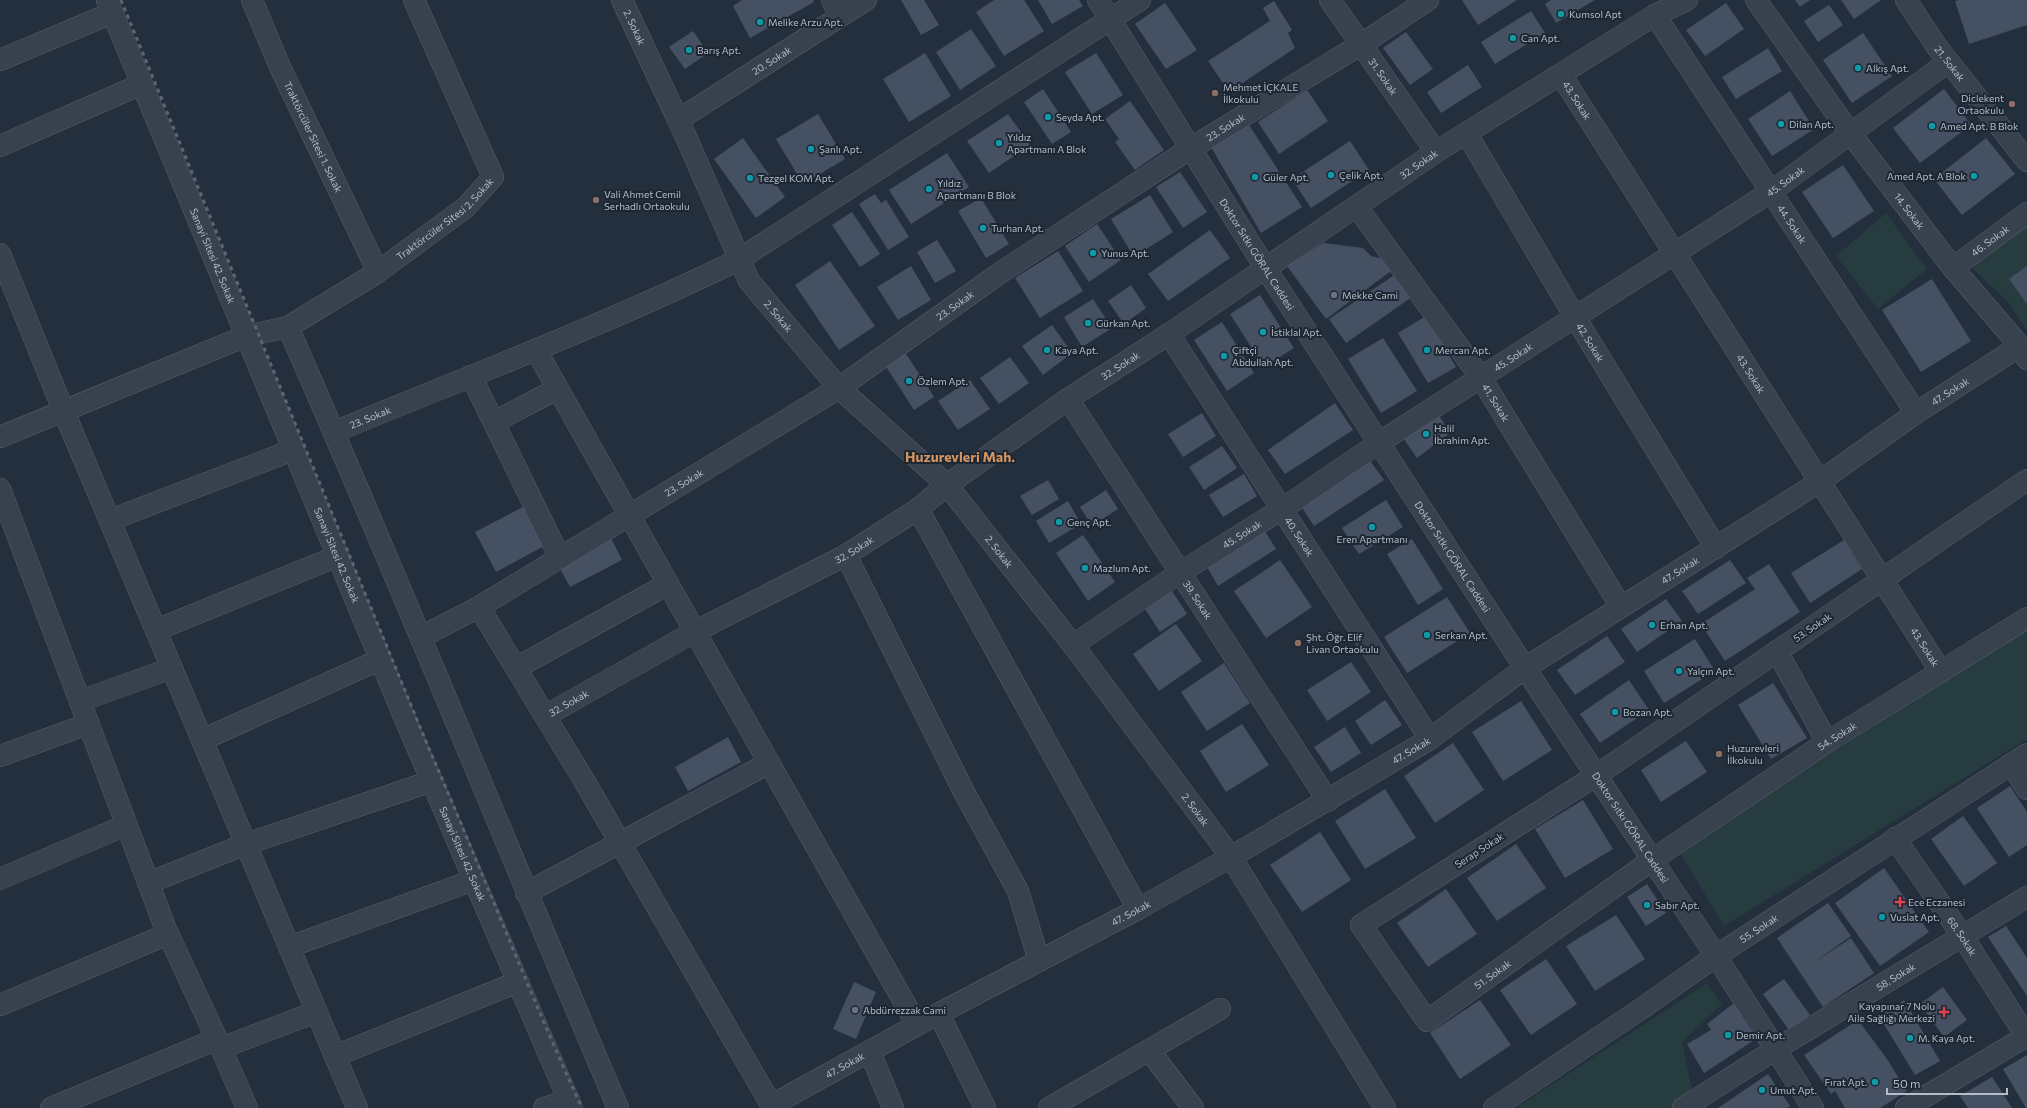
<svg xmlns="http://www.w3.org/2000/svg" width="2027" height="1108" viewBox="0 0 2027 1108" font-family="Commissioner,sans-serif">
<style>
.green{fill:#263c3f}
.building{fill:#455162}
.lines{fill:none;stroke-linecap:round;stroke-linejoin:round}
.minor-casing{stroke:#565f6c;stroke-width:22}
.minor{stroke:#38414e;stroke-width:21}
.rail{stroke:#5a6575;stroke-width:3;stroke-dasharray:4 4;stroke-linecap:butt}
.culture-dot{fill:#0f9aa8;stroke:#1d2633;stroke-width:1.5}
.education-dot{fill:#8d6e63;stroke:#1d2633;stroke-width:1.5}
.worship-dot{fill:#6b7280;stroke:#1d2633;stroke-width:1.5}
.health-dot{fill:#e0444e;stroke:#1d2633;stroke-width:1.5}
.labels{text-anchor:middle;stroke-width:4;stroke-linejoin:round;paint-order:stroke}
.poi-label{font-size:10px;fill:#b4bcc9;stroke:#1d2633;text-anchor:start}
.street-label{font-size:10px;fill:#b4bcc9;stroke:#1d2633}
.district-label{font-size:14px;font-weight:bold;fill:#d59563;stroke:#1d2633}
</style>
<rect width="100%" height="100%" fill="#242f3e"/>
<!-- green -->
<path class="green" d="M1886 213 1927 269 1878 309 1836 256Z
M2027 222V330L2007 301 1973 269 1975 257Z
M2027 629V739L1724 926 1678 849Z
M1707 983 1722 1004 1682 1042 1693 1094 1670 1108H1516Z"/>
<!-- building -->
<path class="building" d="M742 0H813L814 2 750 38 733 6Z
M901 0H924L939 25 921 35Z
M994 0H1024L1044 31 1004 56 976 12Z
M1038 0H1079L1083 6 1052 24Z
M1462 0H1517L1478 25Z
M1551 0H1595L1556 23 1545 4Z
M1795 0H1810L1800 7Z
M1841 0H1881L1854 19Z
M1959 0H2027V25L1969 44 1955 1Z
M1274 1 1292 30 1288 33 1295 48 1229 92 1208 61 1270 21 1263 8Z
M1165 3 1197 50 1166 69 1135 24Z
M1726 3 1744 29 1705 56 1686 30Z
M1829 5 1843 25 1818 42 1804 21Z
M1531 11 1545 33 1495 64 1481 42Z
M971 29 996 66 960 90 936 52Z
M693 31 708 53 685 69 669 47Z
M1406 32 1433 69 1410 85 1383 48Z
M1863 33 1892 76 1852 103 1823 60Z
M1768 48 1782 71 1736 99 1722 77Z
M925 53 951 96 909 122 883 79Z
M1096 53 1123 95 1092 114 1065 72Z
M1468 65 1482 87 1441 113 1427 92Z
M1043 89 1071 132 1052 144 1024 102Z
M1944 89 1971 125 1920 163 1893 128Z
M1307 90 1328 121 1279 154 1258 122Z
M1790 91 1814 129 1772 156 1748 119Z
M1130 101 1164 150 1135 170 1115 142 1119 139 1105 119Z
M818 114 845 159 803 184 776 139Z
M1008 114 1030 145 989 173 967 141Z
M1249 125 1302 207 1261 233 1211 147Z
M743 138 785 197 756 218 714 159Z
M1986 138 2015 174 1962 215 1934 179Z
M1350 141 1369 170 1311 208 1292 179Z
M947 153 969 187 911 224 889 190Z
M1843 165 1874 211 1833 238 1802 192Z
M1180 172 1207 212 1183 228 1156 187Z
M875 194 881 203 886 200 909 237 888 250 859 204Z
M1150 195 1173 232 1134 257 1111 219Z
M981 198 1009 244 986 258 958 211Z
M852 212 880 254 860 267 832 225Z
M1097 224 1121 260 1089 282 1065 246Z
M1210 230 1230 258 1168 301 1148 274Z
M937 240 956 271 935 283 917 252Z
M1323 243 1363 248 1371 256 1383 259 1391 271 1326 319 1287 266Z
M1058 251 1083 291 1040 318 1015 278Z
M830 261 875 326 839 350 795 285Z
M911 266 931 300 898 320 877 287Z
M2027 266V304L2009 279Z
M1396 274 1412 297 1346 343 1329 319Z
M1932 279 1971 341 1921 372 1882 310Z
M1131 285 1146 308 1124 324 1108 301Z
M1260 295 1294 348 1264 367 1230 314Z
M1093 299 1112 328 1082 347 1064 317Z
M1426 316 1456 367 1428 383 1398 333Z
M1222 322 1254 373 1227 391 1194 340Z
M1052 325 1072 353 1043 375 1022 346Z
M1383 338 1417 391 1381 413 1348 359Z
M905 352 934 397 914 410 885 365Z
M1010 357 1029 383 999 404 980 378Z
M970 380 990 409 958 430 938 401Z
M1335 403 1353 430 1285 474 1268 450Z
M1437 412 1450 433 1417 458 1401 435Z
M1202 413 1216 436 1183 457 1168 434Z
M1222 446 1237 468 1204 490 1189 467Z
M1368 458 1384 480 1314 526 1299 503Z
M1244 474 1257 496 1223 517 1209 495Z
M1048 480 1059 499 1032 515 1020 496Z
M1106 490 1118 509 1092 526 1080 507Z
M1386 500 1403 527 1359 554 1342 528Z
M1068 501 1081 524 1049 543 1036 521Z
M523 507 544 546 496 572 475 532Z
M1265 531 1276 549 1218 586 1207 567Z
M1083 535 1115 582 1088 601 1056 553Z
M611 538 622 560 570 587 558 565Z
M1412 539 1443 589 1418 605 1387 554Z
M1844 540 1862 569 1810 603 1791 573Z
M1280 560 1312 607 1266 638 1234 591Z
M1730 560 1746 583 1698 614 1682 591Z
M1769 564 1800 612 1725 661 1701 624 1755 589 1747 578Z
M1172 591 1187 614 1160 632 1145 609Z
M1447 597 1470 633 1407 673 1384 637Z
M1666 599 1682 621 1637 652 1621 629Z
M1176 624 1202 661 1159 691 1133 654Z
M1607 636 1625 662 1575 695 1557 670Z
M1695 639 1715 671 1664 703 1644 671Z
M1351 662 1371 692 1327 721 1307 690Z
M1224 663 1250 703 1207 731 1181 692Z
M1629 680 1649 710 1600 743 1580 714Z
M1773 683 1807 738 1771 759 1738 705Z
M1385 700 1402 725 1371 745 1355 721Z
M1521 701 1552 750 1503 781 1472 732Z
M1242 724 1269 765 1226 792 1200 751Z
M1345 727 1361 753 1331 772 1314 747Z
M728 737 741 762 688 791 675 767Z
M1686 741 1707 772 1661 802 1641 770Z
M1453 743 1484 790 1435 823 1404 776Z
M2010 786 2027 812V845L2009 857 1977 808Z
M1385 789 1416 838 1365 869 1335 821Z
M1583 800 1613 849 1565 878 1535 829Z
M1963 816 1997 863 1964 886 1931 839Z
M1320 832 1351 880 1302 912 1270 865Z
M1516 844 1546 888 1497 921 1467 878Z
M1884 868 1929 932 1880 966 1835 903Z
M1647 884 1666 913 1646 926 1627 897Z
M1446 889 1477 934 1428 967 1397 923Z
M1828 903 1851 936 1810 965 1851 938 1874 973 1823 1007 1777 938Z
M1616 915 1645 959 1595 991 1566 946Z
M2006 926 2027 958V996L1988 937Z
M1546 959 1577 1004 1531 1035 1500 990Z
M1784 979 1810 1015 1789 1030 1763 994Z
M854 982 876 992 856 1039 833 1029Z
M1943 987 1967 1020 1944 1037 1920 1004Z
M1480 1000 1511 1045 1460 1079 1430 1033Z
M1904 1000 1940 1061 1915 1075 1879 1016Z
M1734 1003 1756 1039 1704 1073 1687 1044 1711 1030 1707 1024Z
M1858 1020 1887 1059 1907 1091 1880 1108H1845L1835 1091 1831 1094 1804 1055Z
M2027 1055V1108H2026L2003 1069Z
M1768 1074 1790 1106 1787 1108H1718Z
M1992 1077 2012 1108H1968L1960 1096Z"/>
<g class="lines">
<defs>
<g id="minor">
<path id="s1" d="M107 0 405 719 572 1108"/>
<path id="s2" d="M252 0 280 67 378 272"/>
<path id="s3" d="M622 0 686 137 749 281 839 388 947 485 1073 645 1231 857 1385 1108"/>
<path d="M832 0 840 16"/>
<path id="s4" d="M1098 0 1266 269 1525 668 1716 956 1813 1108"/>
<path id="s5" d="M1330 0 1436 152"/>
<path id="s6" d="M1756 0 1850 133 1953 268 2020 346 2027 359"/>
<path id="s7" d="M1906 0 1937 47 2027 161"/>
<path id="s8" d="M1655 15 1916 413"/>
<path d="M0 60 112 13"/>
<path id="s9" d="M1561 75 1941 672"/>
<path id="s10" d="M678 120 866 0"/>
<path id="s11" d="M1467 134 1575 317 1716 548"/>
<path d="M0 146 142 84"/>
<path id="s12" d="M1357 207 1481 378 1621 607"/>
<path d="M0 254 64 412 357 1108"/>
<path id="s13" d="M1953 268 2027 213"/>
<path d="M288 327C402 586 507 848 618 1108"/>
<path id="s14" d="M1169 334 1430 739"/>
<path d="M536 350 917 1025"/>
<path d="M471 376 560 558"/>
<path id="s15" d="M1068 399 1328 801"/>
<path d="M494 422 557 389"/>
<path id="s16" d="M334 432C470 376 607 324 738 260L1140 0"/>
<path id="s17" d="M0 437 246 336 288 327 378 272 466 207 493 177 414 0"/>
<path id="s18" d="M2027 480 1597 775 1361 925 1427 1021 1652 860 1827 742 2027 618"/>
<path d="M0 489 165 927 221 1048 247 1108"/>
<path d="M918 509 1138 909"/>
<path d="M110 520 280 455 293 448"/>
<path d="M846 555 964 792 1018 891 1039 961"/>
<path d="M479 607 585 782 773 1108"/>
<path d="M156 630 338 556"/>
<path id="s19" d="M421 637 479 607 839 388 1000 273 1191 148 1360 45 1428 0"/>
<path id="s20" d="M1073 645 1181 572 1282 509 1380 442 1772 191 1948 62"/>
<path d="M1777 651 1827 742"/>
<path d="M516 668 668 584"/>
<path d="M80 701 172 668"/>
<path id="s21" d="M545 716 694 632 846 555 918 509 947 485 1068 399 1169 334 1436 152 1655 15 1687 0"/>
<path d="M202 740 368 665 381 662"/>
<path d="M0 756 88 724"/>
<path d="M2011 764 2027 789"/>
<path id="s22" d="M1895 838 1963 937 2026 1036"/>
<path d="M0 879 126 825"/>
<path d="M148 883 246 844 432 781"/>
<path d="M526 893 769 763"/>
<path d="M289 947 474 880"/>
<path d="M0 1005 168 934"/>
<path d="M939 1014 985 1108"/>
<path d="M221 1048 316 1012"/>
<path d="M1149 1050 1193 1108"/>
<path d="M870 1052 893 1108"/>
<path d="M335 1056 518 982"/>
<path id="s23" d="M772 1105 917 1025 1138 909 1231 857 1430 739 1525 668 1819 482 1916 413 2020 346"/>
<path d="M51 1108 217 1039"/>
<path d="M544 1108 569 1100"/>
<path d="M1049 1108 1220 1009"/>
<path id="s24" d="M1494 1108 1638 1011 1716 956 2027 754"/>
<path id="s25" d="M1683 1108 1776 1049 2027 897"/>
<path d="M1906 1108 2027 1036"/>
</g>
</defs>
<!-- minor casing -->
<use href="#minor" class="minor-casing"/>
<!-- minor -->
<use href="#minor" class="minor"/>
<!-- rail -->
<path class="rail" d="M121 0 427 744C480 865 527 989 582 1108"/>
</g>
<!-- markers -->
<g class="culture-dot">
<circle cx="1561" cy="14" r="4"/>
<circle cx="760" cy="22" r="4"/>
<circle cx="1513" cy="38" r="4"/>
<circle cx="689" cy="50" r="4"/>
<circle cx="1858" cy="68" r="4"/>
<circle cx="1048" cy="117" r="4"/>
<circle cx="1781" cy="124" r="4"/>
<circle cx="1932" cy="126" r="4"/>
<circle cx="999" cy="143" r="4"/>
<circle cx="811" cy="149" r="4"/>
<circle cx="1331" cy="175" r="4"/>
<circle cx="1974" cy="176" r="4"/>
<circle cx="1255" cy="177" r="4"/>
<circle cx="750" cy="178" r="4"/>
<circle cx="929" cy="189" r="4"/>
<circle cx="983" cy="228" r="4"/>
<circle cx="1093" cy="253" r="4"/>
<circle cx="1088" cy="323" r="4"/>
<circle cx="1263" cy="332" r="4"/>
<circle cx="1047" cy="350" r="4"/>
<circle cx="1427" cy="350" r="4"/>
<circle cx="1224" cy="356" r="4"/>
<circle cx="909" cy="381" r="4"/>
<circle cx="1426" cy="434" r="4"/>
<circle cx="1059" cy="522" r="4"/>
<circle cx="1372" cy="527" r="4"/>
<circle cx="1085" cy="568" r="4"/>
<circle cx="1652" cy="625" r="4"/>
<circle cx="1427" cy="635" r="4"/>
<circle cx="1679" cy="671" r="4"/>
<circle cx="1615" cy="712" r="4"/>
<circle cx="1647" cy="905" r="4"/>
<circle cx="1882" cy="917" r="4"/>
<circle cx="1728" cy="1035" r="4"/>
<circle cx="1910" cy="1038" r="4"/>
<circle cx="1875" cy="1082" r="4"/>
<circle cx="1762" cy="1090" r="4"/>
</g>
<g class="education-dot">
<circle cx="1215" cy="93" r="4"/>
<circle cx="2012" cy="104" r="4"/>
<circle cx="596" cy="200" r="4"/>
<circle cx="1298" cy="643" r="4"/>
<circle cx="1719" cy="754" r="4"/>
</g>
<g class="worship-dot">
<circle cx="1334" cy="295" r="4"/>
<circle cx="855" cy="1010" r="4"/>
</g>
<g class="health-dot">
<path d="M1898 896h4v4h4v4h-4v4h-4v-4h-4v-4h4z"/>
<path d="M1942 1006h4v4h4v4h-4v4h-4v-4h-4v-4h4z"/>
</g>
<g class="labels">
<!-- poi labels -->
<g class="poi-label">
<text x="1569" y="18">Kumsol Apt</text>
<text x="768" y="26">Melike Arzu Apt.</text>
<text x="1521" y="42">Can Apt.</text>
<text x="697" y="54">Barış Apt.</text>
<text x="1866" y="72">Alkış Apt.</text>
<text x="1223" y="91">Mehmet İÇKALE<tspan x="1223" dy="12">İlkokulu</tspan></text>
<text x="2004" y="102" text-anchor="end">Diclekent<tspan x="2004" dy="12">Ortaokulu</tspan></text>
<text x="1056" y="121">Seyda Apt.</text>
<text x="1789" y="128">Dilan Apt.</text>
<text x="1940" y="130">Amed Apt. B Blok</text>
<text x="1007" y="141">Yıldız<tspan x="1007" dy="12">Apartmanı A Blok</tspan></text>
<text x="819" y="153">Şanlı Apt.</text>
<text x="1339" y="179">Çelik Apt.</text>
<text x="1966" y="180" text-anchor="end">Amed Apt. A Blok</text>
<text x="1263" y="181">Güler Apt.</text>
<text x="758" y="182">Tezgel KOM Apt.</text>
<text x="937" y="187">Yıldız<tspan x="937" dy="12">Apartmanı B Blok</tspan></text>
<text x="604" y="198">Vali Ahmet Cemil<tspan x="604" dy="12">Serhadlı Ortaokulu</tspan></text>
<text x="991" y="232">Turhan Apt.</text>
<text x="1101" y="257">Yunus Apt.</text>
<text x="1342" y="299">Mekke Cami</text>
<text x="1096" y="327">Gürkan Apt.</text>
<text x="1271" y="336">İstiklal Apt.</text>
<text x="1055" y="354">Kaya Apt.</text>
<text x="1232" y="354">Çiftçi<tspan x="1232" dy="12">Abdullah Apt.</tspan></text>
<text x="1435" y="354">Mercan Apt.</text>
<text x="917" y="385">Özlem Apt.</text>
<text x="1434" y="432">Halil<tspan x="1434" dy="12">İbrahim Apt.</tspan></text>
<text x="1067" y="526">Genç Apt.</text>
<text x="1372" y="543" text-anchor="middle">Eren Apartmanı</text>
<text x="1093" y="572">Mazlum Apt.</text>
<text x="1660" y="629">Erhan Apt.</text>
<text x="1435" y="639">Serkan Apt.</text>
<text x="1306" y="641">Şht. Öğr. Elif<tspan x="1306" dy="12">Livan Ortaokulu</tspan></text>
<text x="1687" y="675">Yalçın Apt.</text>
<text x="1623" y="716">Bozan Apt.</text>
<text x="1727" y="752">Huzurevleri<tspan x="1727" dy="12">İlkokulu</tspan></text>
<text x="1908" y="906">Ece Eczanesi</text>
<text x="1655" y="909">Sabır Apt.</text>
<text x="1890" y="921">Vuslat Apt.</text>
<text x="1935" y="1010" text-anchor="end">Kayapınar 7 Nolu<tspan x="1935" dy="12">Aile Sağlığı Merkezi</tspan></text>
<text x="863" y="1014">Abdürrezzak Cami</text>
<text x="1736" y="1039">Demir Apt.</text>
<text x="1918" y="1042">M. Kaya Apt.</text>
<text x="1867" y="1086" text-anchor="end">Fırat Apt.</text>
<text x="1770" y="1094">Umut Apt.</text>
</g>
<!-- street labels -->
<g class="street-label">
<text dy="4" stroke="none"><textPath href="#s3" startOffset="30">2. Sokak</textPath></text>
<text dy="4" stroke="none"><textPath href="#s10" startOffset="111">20. Sokak</textPath></text>
<text dy="4" stroke="none"><textPath href="#s7" startOffset="77">21. Sokak</textPath></text>
<text dy="4" stroke="none"><textPath href="#s5" startOffset="93">31. Sokak</textPath></text>
<text dy="4" stroke="none"><textPath href="#s9" startOffset="30">43. Sokak</textPath></text>
<text dy="4" stroke="none"><textPath href="#s19" startOffset="953">23. Sokak</textPath></text>
<text dy="4" stroke="none"><textPath href="#s2" startOffset="150">Traktörcüler Sitesi 1. Sokak</textPath></text>
<text dy="4" stroke="none"><textPath href="#s21" startOffset="1035">32. Sokak</textPath></text>
<text dy="4" stroke="none"><textPath href="#s20" startOffset="850">45. Sokak</textPath></text>
<text dy="4" stroke="none"><textPath href="#s6" startOffset="261">14. Sokak</textPath></text>
<text dy="4" stroke="none"><textPath href="#s17" startOffset="500">Traktörcüler Sitesi 2. Sokak</textPath></text>
<text dy="4" stroke="none"><textPath href="#s8" startOffset="250">44. Sokak</textPath></text>
<text dy="4" stroke="none"><textPath href="#s13" startOffset="46">46. Sokak</textPath></text>
<text dy="4" stroke="none"><textPath href="#s4" startOffset="300">Doktor Sıtkı GÖRAL Caddesi</textPath></text>
<text dy="4" stroke="none"><textPath href="#s1" startOffset="277">Sanayi Sitesi 42. Sokak</textPath></text>
<text dy="4" stroke="none"><textPath href="#s19" startOffset="629">23. Sokak</textPath></text>
<text dy="4" stroke="none"><textPath href="#s3" startOffset="354">2. Sokak</textPath></text>
<text dy="4" stroke="none"><textPath href="#s11" startOffset="242">42. Sokak</textPath></text>
<text dy="4" stroke="none"><textPath href="#s20" startOffset="526">45. Sokak</textPath></text>
<text dy="4" stroke="none"><textPath href="#s21" startOffset="675">32. Sokak</textPath></text>
<text dy="4" stroke="none"><textPath href="#s9" startOffset="354">43. Sokak</textPath></text>
<text dy="4" stroke="none"><textPath href="#s23" startOffset="1379">47. Sokak</textPath></text>
<text dy="4" stroke="none"><textPath href="#s12" startOffset="240">41. Sokak</textPath></text>
<text dy="4" stroke="none"><textPath href="#s16" startOffset="39">23. Sokak</textPath></text>
<text dy="4" stroke="none"><textPath href="#s19" startOffset="305">23. Sokak</textPath></text>
<text dy="4" stroke="none"><textPath href="#s20" startOffset="202">45. Sokak</textPath></text>
<text dy="4" stroke="none"><textPath href="#s14" startOffset="241">40. Sokak</textPath></text>
<text dy="4" stroke="none"><textPath href="#s21" startOffset="351">32. Sokak</textPath></text>
<text dy="4" stroke="none"><textPath href="#s3" startOffset="678">2. Sokak</textPath></text>
<text dy="4" stroke="none"><textPath href="#s1" startOffset="601">Sanayi Sitesi 42. Sokak</textPath></text>
<text dy="4" stroke="none"><textPath href="#s4" startOffset="660">Doktor Sıtkı GÖRAL Caddesi</textPath></text>
<text dy="4" stroke="none"><textPath href="#s23" startOffset="1055">47. Sokak</textPath></text>
<text dy="4" stroke="none"><textPath href="#s15" startOffset="239">39. Sokak</textPath></text>
<text transform="translate(1812 627) rotate(-34)" y="4">53. Sokak</text>
<text dy="4" stroke="none"><textPath href="#s9" startOffset="678">43. Sokak</textPath></text>
<text dy="4" stroke="none"><textPath href="#s21" startOffset="27">32. Sokak</textPath></text>
<text dy="4" stroke="none"><textPath href="#s18" startOffset="1417">54. Sokak</textPath></text>
<text dy="4" stroke="none"><textPath href="#s23" startOffset="731">47. Sokak</textPath></text>
<text dy="4" stroke="none"><textPath href="#s3" startOffset="1002">2. Sokak</textPath></text>
<text dy="4" stroke="none"><textPath href="#s4" startOffset="984">Doktor Sıtkı GÖRAL Caddesi</textPath></text>
<text transform="translate(1479 850) rotate(-33)" y="4">Serap Sokak</text>
<text dy="4" stroke="none"><textPath href="#s1" startOffset="925">Sanayi Sitesi 42. Sokak</textPath></text>
<text dy="4" stroke="none"><textPath href="#s23" startOffset="407">47. Sokak</textPath></text>
<text dy="4" stroke="none"><textPath href="#s24" startOffset="320">55. Sokak</textPath></text>
<text dy="4" stroke="none"><textPath href="#s22" startOffset="119">68. Sokak</textPath></text>
<text dy="4" stroke="none"><textPath href="#s18" startOffset="998">51. Sokak</textPath></text>
<text dy="4" stroke="none"><textPath href="#s25" startOffset="250">58. Sokak</textPath></text>
<text dy="4" stroke="none"><textPath href="#s23" startOffset="83">47. Sokak</textPath></text>
</g>
<!-- district labels -->
<g class="district-label">
<text x="960" y="462">Huzurevleri Mah.</text>
</g>
</g>
<!-- scale -->
<path d="M1887 1088v6h120v-6" fill="none" stroke="#b4bcc9" stroke-width="2"/>
<text x="1893" y="1088" font-size="12" fill="#b4bcc9" stroke="#1d2633" stroke-width="3" paint-order="stroke">50 m</text>
</svg>
